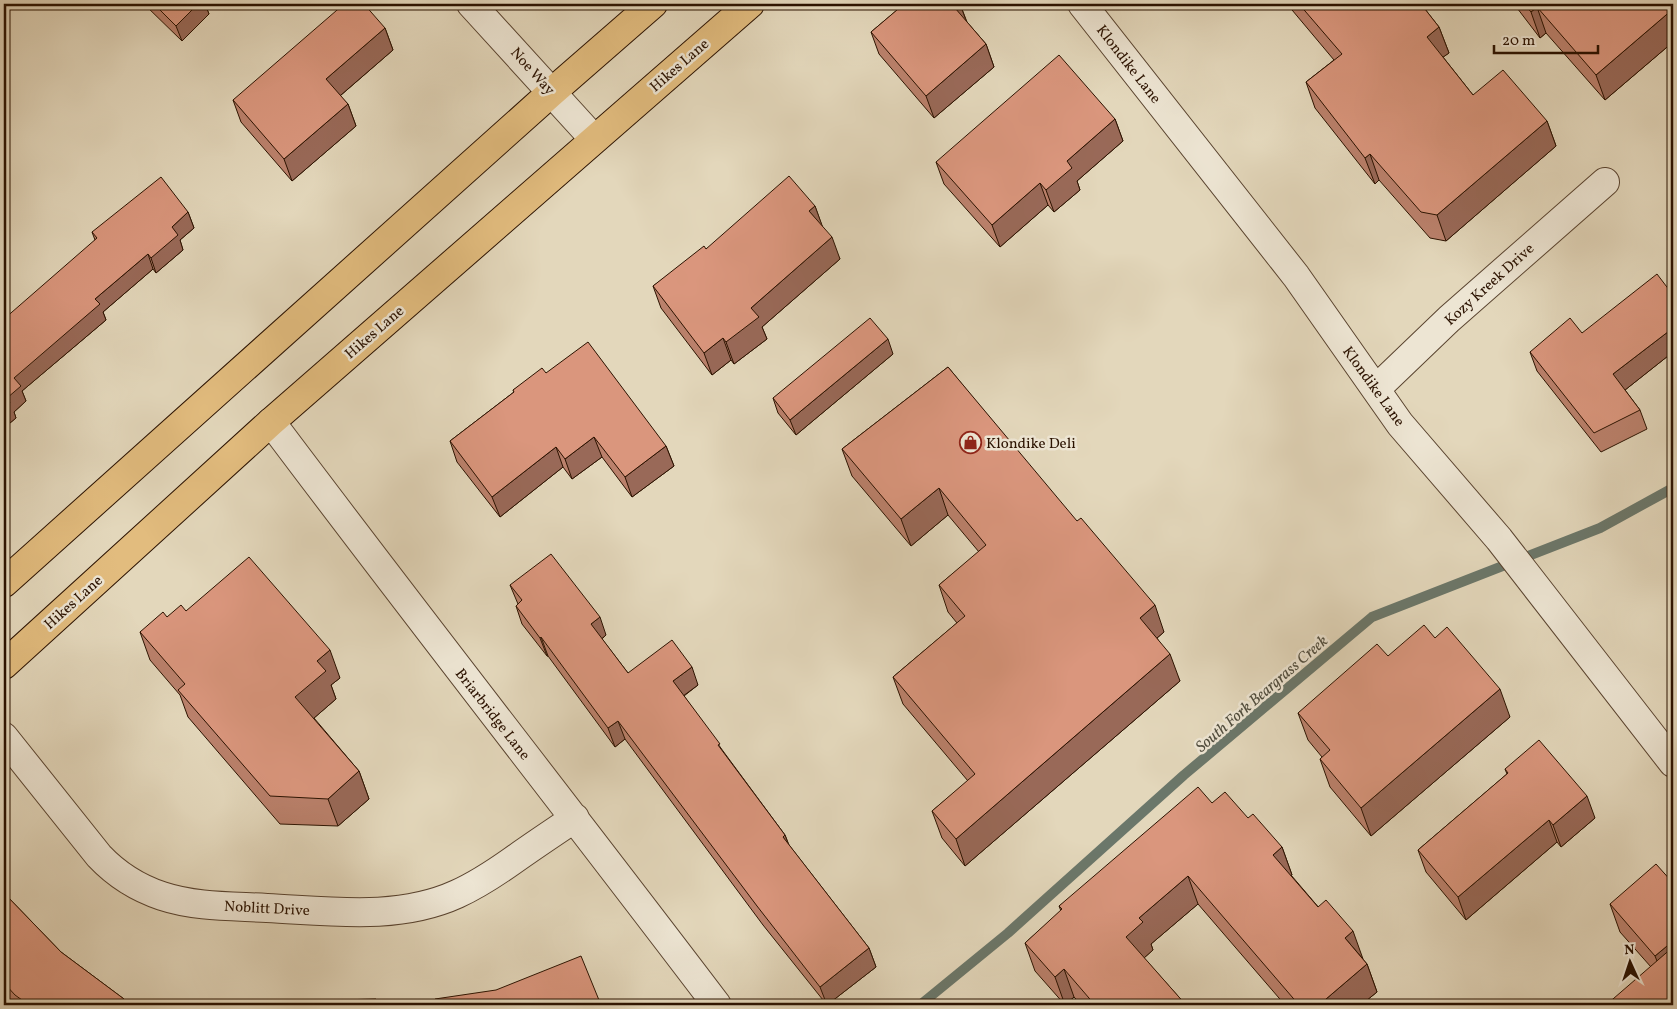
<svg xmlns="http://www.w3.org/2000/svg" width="1677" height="1009" viewBox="0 0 1677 1009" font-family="Vollkorn,serif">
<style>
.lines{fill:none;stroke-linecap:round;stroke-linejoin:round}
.stream{stroke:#6b776a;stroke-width:10}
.minor-casing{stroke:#59432f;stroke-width:30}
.major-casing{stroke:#2b1200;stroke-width:30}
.minor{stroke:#ede5d3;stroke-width:28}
.major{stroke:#e2bc7e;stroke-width:28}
.wall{fill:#bb816c;stroke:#2b1200}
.shaded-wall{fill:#996958;stroke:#2b1200}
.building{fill:#da967d;stroke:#2b1200}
.labels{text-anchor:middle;stroke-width:5;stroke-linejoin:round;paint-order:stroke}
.street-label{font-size:15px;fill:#2b1200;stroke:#ede5d3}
.poi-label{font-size:15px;fill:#2b1200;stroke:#ede5d3;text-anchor:start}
.water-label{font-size:16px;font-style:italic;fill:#504d3e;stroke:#ede5d3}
</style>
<rect width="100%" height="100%" fill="#e3d7bb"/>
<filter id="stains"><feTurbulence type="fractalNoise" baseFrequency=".004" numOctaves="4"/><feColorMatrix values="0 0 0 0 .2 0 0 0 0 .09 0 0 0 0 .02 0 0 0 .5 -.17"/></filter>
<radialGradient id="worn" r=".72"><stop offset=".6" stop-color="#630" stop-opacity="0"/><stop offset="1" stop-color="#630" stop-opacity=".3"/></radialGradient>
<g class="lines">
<!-- stream -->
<path class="stream" d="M920 1005 1008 933 1184 775 1372 617 1600 528 1673 488"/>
<defs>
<path id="minor" d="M471 4 594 139
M1082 4 1296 276 1400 424 1499 539 1673 763
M1376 389 1449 319 1605 182
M271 422C418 618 569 810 717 1005
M4 737 99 856C116 874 138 888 162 896 195 907 232 906 267 908 330 911 398 921 457 894 477 885 495 873 512 861 533 846 554 832 575 818"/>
<path id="major" d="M4 583 552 92 653 4
M4 665 271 422 750 4"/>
</defs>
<!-- minor casing -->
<use href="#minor" class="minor-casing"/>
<!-- major casing -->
<use href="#major" class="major-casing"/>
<!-- minor -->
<use href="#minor" class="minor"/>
<!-- major -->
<use href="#major" class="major"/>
</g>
<!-- wall -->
<path class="wall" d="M144 4H205L209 14 182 41Z
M902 4H960L967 22 986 44 994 67 934 118 879 54 871 32 903 5Z
M1287 4H1421L1439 27 1449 53 1443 57 1473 95 1547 121 1556 146 1446 241 1430 238 1379 180 1375 184 1315 108 1306 82 1334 60Z
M1514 4H1673V42L1605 100 1546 33 1540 38Z
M385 28 393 50 340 96 348 104 356 126 292 181 241 122 233 100Z
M1115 119 1123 141 1077 181 1080 190 1054 212 1048 205 1000 247 944 184 936 162Z
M815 206 822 226 840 259 762 327 767 339 734 364 731 360 712 375 661 308 653 286 706 249Z
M188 212 194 228 180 240 183 250 156 273 153 269 103 312 106 320 22 391 26 401 14 412 16 418 4 428 95 240 92 232Z
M1582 333 1673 352 1625 390 1640 410 1647 429 1601 452 1537 371 1530 352Z
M893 354 796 435 778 413 773 398Z
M948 367 1164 632 1157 638 1180 681 965 866 942 838 932 811 968 781 903 704 893 677 957 623 948 612 939 585 979 552 948 515 911 546 852 476 842 449Z
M546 373 666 446 674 466 632 497 602 457 572 479 563 467 500 517 457 462 450 441 514 392 513 390Z
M510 585 606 635 602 639 628 673 698 685 684 696 723 751 785 835 789 845 869 948 876 967 827 1005 763 925 625 739 615 747 548 656H547L522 624 516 606 518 604Z
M186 611 340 678 331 685 336 699 314 718 359 771 369 799 338 826 280 824 188 717 180 695 150 660 140 632Z
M1435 638 1510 717 1371 836 1330 787 1320 759 1322 757 1308 740 1298 713 1388 656Z
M1505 769 1595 818 1561 847 1557 842 1466 920 1426 872 1418 850 1507 774Z
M1212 803 1248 818 1282 847 1292 875H1291L1367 964 1377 992 1361 1005H1285L1198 904 1151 944 1153 950 1144 958 1186 1005H1082L1074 997 1065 1005 1035 971 1025 943 1061 911 1059 906Z
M1673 883V1005L1651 967 1620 932 1610 904Z
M4 893 61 952 124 999 126 1005H14L4 994Z"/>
<!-- shaded-wall -->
<path class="shaded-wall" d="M198 4H205L209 14 182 41 176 26Z
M960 4 968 26 955 8Z
M1537 7 1546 33 1540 38 1531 12Z
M1673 9V42L1605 100 1596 75Z
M1439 27 1449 53 1436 62 1427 37Z
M385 28 393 50 334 101 326 79Z
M986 44 994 67 934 118 926 96Z
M348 104 356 126 292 181 284 159Z
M1115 119 1123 141 1077 181 1080 190 1054 212 1046 190 1067 161Z
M1547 121 1556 146 1446 241 1437 215Z
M1370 154 1379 180 1375 184 1365 158Z
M1040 183 1048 205 1000 247 992 225Z
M815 206 823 228 809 211Z
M188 212 194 228 180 240 183 250 156 273 151 258 172 227Z
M832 237 840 259 762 327 767 339 734 364 726 342 751 308Z
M148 254 153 269 103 312 106 320 22 391 26 401 14 412 16 418 4 428V408L7 398 14 378 95 299Z
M1673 328V352L1620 394 1613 374Z
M723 338 731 360 712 375 704 353Z
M888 339 893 354 796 435 790 420Z
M594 437 602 457 572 479 565 459Z
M666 446 674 466 632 497 625 477Z
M556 447 563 467 500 517 492 497Z
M939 488 948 515 911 546 901 519Z
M1155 605 1164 632 1149 645 1140 618Z
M600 617 606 635 598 642 591 624Z
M541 637 548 656H547L540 638Z
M330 650 340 678 331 685 336 699 306 725 295 697 317 661Z
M1170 654 1180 681 965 866 956 839Z
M692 667 698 685 679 699 673 681Z
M1500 689 1510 717 1371 836 1361 808Z
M618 721 625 739 615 747 608 728Z
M359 771 369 799 338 826 328 799Z
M1587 796 1595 818 1561 847 1553 825Z
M1549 820 1557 842 1466 920 1458 897Z
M785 835 792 854 783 837Z
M1282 847 1292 875 1283 882 1273 855Z
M1188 876 1198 904 1151 944 1153 950 1136 965 1126 937 1139 918Z
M1353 931 1363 959 1345 938Z
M1673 941V977L1666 984 1655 956Z
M869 948 876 967 827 1005 820 987Z
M1367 964 1377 992 1361 1005H1319Z
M1064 969 1074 997 1065 1005 1055 977Z
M124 999 126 1005H119Z"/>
<!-- building -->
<path class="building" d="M154 4H198L176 26Z
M344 4H364L385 28 326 79 348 104 284 159 233 100Z
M903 4H960L955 8 986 44 926 96 871 32 904 4Z
M1299 4H1421L1439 27 1427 37 1473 95 1503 70 1547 121 1437 215 1421 212 1370 154 1365 158 1306 82 1342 54Z
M1524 4H1673V9L1596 75 1537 7 1531 12Z
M1059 55 1115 119 1067 161 1072 168 1046 190 1040 183 992 225 936 162Z
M789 176 815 206 809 211 832 237 751 308 759 317 726 342 723 338 704 353 653 286 704 246 706 249Z
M161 177 188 212 172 227 178 235 151 258 148 254 95 299 100 304 14 378 21 386 7 398 10 403 4 408V319L97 238 92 232Z
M1657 274 1673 295V328L1613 374 1640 410 1594 433 1530 352 1570 318 1582 333Z
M870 318 888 339 790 420 773 398Z
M588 342 666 446 625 477 594 437 565 459 556 447 492 497 450 441 514 392 513 390 542 368 546 373Z
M948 367 1077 521 1081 518 1155 605 1140 618 1170 654 956 839 932 811 975 774 893 677 965 616 939 585 986 545 939 488 901 519 842 449Z
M551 554 600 617 591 624 628 673 672 640 692 667 673 681 720 744 718 745 785 835 783 837 869 948 820 987 757 906 618 721 608 728 541 637 540 638 516 606 522 600 510 585Z
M249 557 330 650 317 661 326 671 295 697 359 771 328 799 270 796 178 690 185 684 140 632 163 612 167 617 181 605 186 611Z
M1424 625 1435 638 1447 627 1500 689 1361 808 1320 759 1330 750 1298 713 1377 644 1388 656Z
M1539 740 1587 796 1553 825 1549 820 1458 897 1418 850 1508 773 1505 769Z
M1198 787 1212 803 1225 792 1248 818 1253 814 1282 847 1273 855 1318 907 1326 900 1353 931 1345 938 1367 964 1319 1005H1299L1188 876 1139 918 1143 922 1126 937 1186 1005H1095L1064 969 1055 977 1025 943 1062 909 1059 906Z
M1656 864 1673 883V941L1655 956 1610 904Z
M4 893 61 952 124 999 119 1005H29L15 995 4 983Z
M1673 947V1005H1606Z
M581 956 601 1005H405L435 1001V999L496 990Z
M376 999 377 1005H227V1003Z
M128 1000 215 1005H128Z"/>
<!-- icons -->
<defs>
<symbol id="shop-ring" viewBox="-11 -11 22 22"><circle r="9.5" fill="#ede5d3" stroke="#8f2418" stroke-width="1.5"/><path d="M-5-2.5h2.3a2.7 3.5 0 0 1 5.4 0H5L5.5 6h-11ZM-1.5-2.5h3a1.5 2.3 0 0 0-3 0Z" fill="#8f2418"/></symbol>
</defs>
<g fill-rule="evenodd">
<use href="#shop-ring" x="958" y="430" width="25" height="25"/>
</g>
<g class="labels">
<!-- street labels -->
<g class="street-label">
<text transform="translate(1129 64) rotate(52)" y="5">Klondike Lane</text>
<text transform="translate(679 65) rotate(-41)" y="5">Hikes Lane</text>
<text transform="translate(533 71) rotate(48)" y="5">Noe Way</text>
<text transform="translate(1489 284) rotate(-42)" y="5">Kozy Kreek Drive</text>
<text transform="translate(374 332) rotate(-41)" y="5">Hikes Lane</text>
<text transform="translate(1374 386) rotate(54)" y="5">Klondike Lane</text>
<text transform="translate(73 602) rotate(-42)" y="5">Hikes Lane</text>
<text transform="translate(493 714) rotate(52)" y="5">Briarbridge Lane</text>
<text transform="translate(267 908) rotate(3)" y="5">Noblitt Drive</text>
</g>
<!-- poi labels -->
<g class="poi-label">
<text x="986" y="448">Klondike Deli</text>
</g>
<!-- water labels -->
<g class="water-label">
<text transform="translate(1261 693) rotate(-41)" y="6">South Fork Beargrass Creek</text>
</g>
</g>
<!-- margin -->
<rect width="1677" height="1009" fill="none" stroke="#e3d7bb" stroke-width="20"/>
<rect x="5" y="5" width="1667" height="999" fill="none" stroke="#2b1200" stroke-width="2.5"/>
<rect x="10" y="10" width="1657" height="989" fill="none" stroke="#2b1200"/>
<!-- north arrow -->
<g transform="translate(1630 962) rotate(357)" stroke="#ede5d3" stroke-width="4" paint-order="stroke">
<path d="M0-4L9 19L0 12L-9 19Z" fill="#2b1200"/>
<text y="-8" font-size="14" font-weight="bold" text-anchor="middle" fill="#2b1200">N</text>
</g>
<!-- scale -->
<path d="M1494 45v8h104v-8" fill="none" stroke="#2b1200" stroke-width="2.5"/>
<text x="1502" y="45" font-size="15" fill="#2b1200" stroke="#ede5d3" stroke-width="4" paint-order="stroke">20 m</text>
<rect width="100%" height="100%" filter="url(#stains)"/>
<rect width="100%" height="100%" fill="url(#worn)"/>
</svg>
